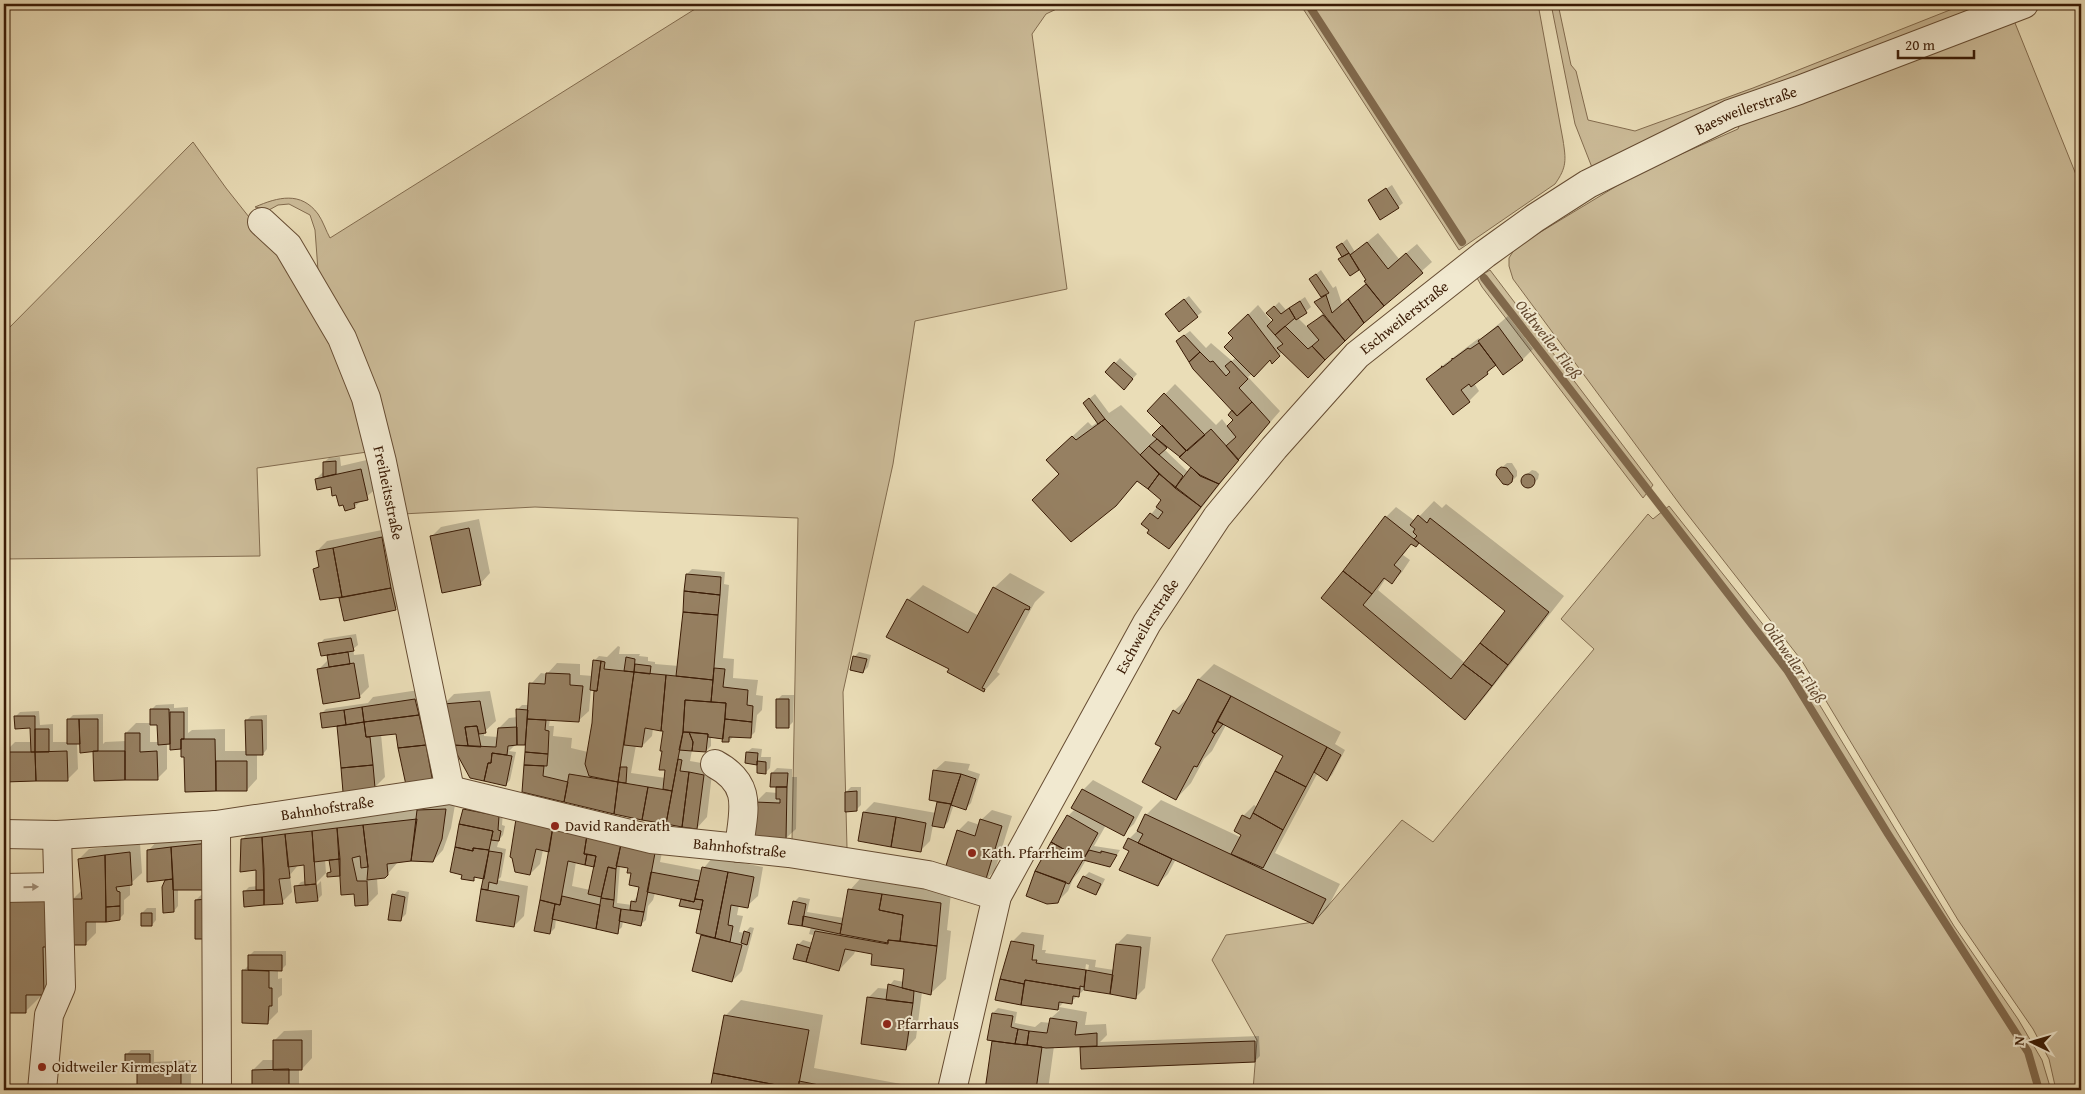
<svg xmlns="http://www.w3.org/2000/svg" width="2085" height="1094" viewBox="0 0 2085 1094" font-family="'Gentium Book Plus',serif">
<style>
.grass{fill:#ccbc99;stroke:#836c4f}
.shadow{fill:#0003;fill-rule:evenodd}
.lines{fill:none;stroke-linecap:round;stroke-linejoin:round}
.stream{stroke:#80684b;stroke-width:8}
.building{fill:#968062;stroke:#3a1b05}
.minor-casing{stroke:#664c32;stroke-width:30}
.minor{stroke:#f1e9d0;stroke-width:28}
.oneway{fill:#9f8c75}
.poi-dot{fill:#8f2418;stroke:#f1e9d0;stroke-width:2}
.labels{text-anchor:middle;stroke-width:4;stroke-linejoin:round;paint-order:stroke}
.street-label{font-size:15px;fill:#3a1b05;stroke:#f1e9d0}
.poi-label{font-size:15px;fill:#3a1b05;stroke:#f1e9d0;text-anchor:start}
.water-label{font-size:16px;font-style:italic;fill:#63482e;stroke:#f1e9d0}
</style>
<rect width="100%" height="100%" fill="#eaddb7"/>
<filter id="stains"><feTurbulence type="fractalNoise" baseFrequency=".004" numOctaves="4"/><feColorMatrix values="0 0 0 0 .2 0 0 0 0 .09 0 0 0 0 .02 0 0 0 .5 -.17"/></filter>
<radialGradient id="worn" r=".72"><stop offset=".6" stop-color="#630" stop-opacity="0"/><stop offset="1" stop-color="#630" stop-opacity=".3"/></radialGradient>
<!-- grass -->
<path class="grass" d="M703 4H1067L1046 14 1032 34 1067 289 915 321 893 464 843 692 847 848 792 840 798 518 535 507 402 514 319 284 315 230 310 215 289 204 278 205 269 210 255 207C278 197 301 191 318 214 323 221 326 231 330 238Z
M1300 4H1538L1563 140C1566 160 1567 167 1555 184L1459 250Z
M1551 4H1558L1571 65 1576 71 1588 120 1635 131 1753 88 1965 4H1991L1593 170 1575 124Z
M2013 18 2081 187V1090H2056L2049 1059 2033 1029 1958 920 1802 661 1681 506 1513 279 1509 266V258L1514 250 1534 236 1638 173 1738 129 1741 121Z
M193 142 226 188 310 294 374 451 257 468 260 556 4 559V333Z
M1490 270 1653 485 1643 498 1482 287 1477 278Z
M1669 506 1796 666 1954 926 2018 1019 2042 1060 2051 1090H1253L1257 1040 1212 960 1226 935 1314 922 1402 820 1433 842 1594 649 1561 619 1648 514 1653 519Z"/>
<!-- shadow -->
<path class="shadow" d="M1392 185 1403 203 1398 207 1369 200Z
M1378 233 1399 259 1417 244 1432 262 1365 321 1359 290 1368 283 1367 280 1359 268 1350 274 1338 247 1347 239 1355 252Z
M1321 270 1333 288 1336 286 1342 304 1363 323 1308 376 1282 352 1273 362 1270 359 1248 377 1280 411 1248 448 1179 537 1169 548 1143 524 1163 500 1138 481 1115 505 1060 474 1063 445 1088 422 1092 426 1098 422 1089 399 1095 394 1109 413 1121 405 1152 436 1163 425 1149 411 1175 384 1216 425 1222 419 1228 427 1235 420 1234 410 1183 336 1190 331 1206 348 1211 343 1232 361 1236 357 1235 338 1230 333 1258 305 1272 322 1274 320 1268 313 1279 302 1286 310 1305 297 1311 307 1298 318 1308 328 1323 313 1315 302 1322 296 1310 279ZM1167 446 1192 467 1188 472 1164 449Z
M1189 296 1202 312 1197 316 1171 309Z
M1508 316 1533 349 1523 359 1504 373 1496 364 1474 383 1479 391 1469 401 1428 380 1438 369 1479 338 1480 340Z
M1120 358 1137 374 1124 388 1107 372Z
M340 457 341 466 371 459 377 488 354 507 337 494 332 486 316 479 324 471V462L329 458Z
M1507 463H1512L1517 471V476L1512 481 1498 471Z
M1532 470 1536 471 1539 474 1538 479 1529 487 1525 486 1522 483 1523 478Z
M1434 501 1442 508 1446 504 1564 596 1480 703 1465 718 1323 598 1386 517 1396 507 1415 521ZM1419 542 1507 610 1465 663 1378 590 1386 578 1392 582 1402 572 1410 560 1403 555 1412 543 1415 546Z
M479 519 490 573 480 584 431 537 441 527Z
M392 528 405 599 395 609 345 620 340 596 315 569 320 564 317 551 327 541Z
M692 569 725 572 724 584 729 585 723 658 734 659 733 678 758 680 756 695 763 696 762 710 757 715 755 732 750 737 734 736 729 741 725 735 711 736V746L706 751 692 750 690 761 713 765 707 817 697 828 614 813 524 791 527 744H516L509 751 516 752 510 780 506 785 444 704 454 694 490 691 496 721 484 732V736L498 737 499 728 509 718 518 717 517 710 522 705H529L531 684 541 673 547 674 557 663 580 664V675L593 676 594 661 599 656 607 657 618 646 620 647 619 654H640L639 656 648 657V661L655 662V664L679 666 687 574ZM591 689 597 690 588 752 571 748 572 738 553 736 554 726H549L550 719 578 721 589 711ZM653 728 665 730 666 778 631 773 636 745 642 746 652 736Z
M1010 573 1045 592 1035 602 997 672 1000 674 999 675 984 691 950 669 908 600 923 585 979 616 994 588Z
M356 634 358 645 353 649 354 655 364 654 369 687 359 697 319 669 329 659 328 654 320 644 324 639Z
M859 652 871 655 868 667 863 672 854 657Z
M1214 664 1341 732 1335 744 1345 750 1332 775 1327 780 1318 773 1316 776 1275 853 1340 884 1328 907 1313 923 1176 859 1168 874 1157 885 1130 851 1129 839 1139 829 1146 815 1161 800 1240 837 1243 834 1235 830 1243 816 1254 805 1257 807 1285 755 1226 725 1212 751 1204 759 1191 783 1176 799 1163 747 1174 711 1190 696 1199 679Z
M425 689 442 772 432 782 397 733 381 734 385 777 375 787 338 725 321 714 326 709 368 703 373 697Z
M782 695H794L793 722 788 727 777 700Z
M174 704V708L188 707V733L192 730 225 729V751H247L246 721 251 716 267 715V749L263 754H257V779L247 790 186 791 185 756 182 746 171 743H167V769L157 779 95 750 93 752H81V743H77L78 769 67 780 5 752 15 742H32L31 727 16 716 20 712 39 711 40 725 53 724V742H68V720L73 715 103 714V744L105 742 126 741V733L136 723H151V710L156 705ZM159 723V742H150V724Z
M4 718H9V740L4 745Z
M752 748 762 749 761 757H771L770 768 765 773 747 752Z
M945 761 970 764 968 770 980 774 971 803 966 808 954 804 948 822 943 827 933 825 930 841 920 851 864 812 874 802 936 813 939 801 934 771Z
M777 768 792 769V777H797L796 829 785 839 756 802 766 792 778 793V787L772 773Z
M1093 780 1143 807 1134 824 1123 834 1106 825 1094 846 1120 850 1114 860 1110 865 1086 860 1079 872 1073 879 1068 891 1057 902 1068 816 1075 809 1083 790Z
M851 787H861V805L856 810 846 792Z
M456 799 451 828 443 850 433 861 398 862 385 877 377 878 378 894 368 904 356 892 342 873H328L332 869 330 859H325L326 873 315 884V887L321 881 322 895 317 900 296 887 301 882 306 881 305 864H299L290 875 292 892 282 902 244 892 249 887 257 886V869L242 840 252 829 419 810 429 800Z
M469 804 503 811 502 825 505 826 503 835 499 840 497 847 506 849 501 877 498 880 528 886 524 916 514 926 477 920 485 878 477 876 473 880 464 809Z
M992 810 1012 816 995 870 985 881 958 831 968 821 980 825 981 820Z
M517 820 664 843 660 862 702 870 713 857 763 867 758 896 747 906 739 905 737 915 743 916 739 932 745 933 750 927 754 928 742 971 732 981 693 971 703 934 702 909 682 898 655 893 653 900 648 906 646 920 641 924 623 921 622 927 617 932 556 918 555 928 550 933 535 930 551 851 543 850 540 864 530 874ZM576 862H596L590 890 572 886ZM620 865 629 867 640 886 639 895 633 901 632 905 617 903Z
M218 833 178 889V906L174 911 164 888 166 879 148 851 158 840Z
M140 843 142 873 130 884V895L124 900V914L119 919 96 921V933L86 943 72 900 82 890 79 859 89 849Z
M1089 872 1105 879 1100 889 1096 894 1084 877Z
M4 879 63 932 46 991 26 1011 4 1012Z
M860 879 951 893 947 930 951 931 946 979 930 994 922 992 916 1038 906 1049 868 998 878 988 889 989 890 985 894 980 904 982 905 968 874 953 856 949 854 954 839 970 795 958 798 945 803 940 813 943 816 932 813 935 809 934 811 927 794 902 799 897 810 899 807 912 844 918 850 890Z
M398 890 409 892 406 914 401 919 394 895Z
M201 895H213L214 933 196 900Z
M147 908H156V920L152 925 142 913Z
M1022 932 1044 935 1042 950H1046L1045 953 1096 960 1095 967 1114 970 1117 944 1127 934 1151 937 1145 988 1135 998 1085 989 1071 1002 1065 1001 1059 1007 1087 1012 1085 1025 1106 1024 1107 1035 1100 1042 1259 1036 1260 1056 1255 1061 1081 1047 1083 1045 1054 1046 1048 1090H986L994 1040 993 1013 998 1008 1017 1012 1015 1023 1035 1027 1041 1022 1051 1023V1018L1060 1010 1021 1004 1012 942ZM1086 964 1089 965 1086 982 1083 985Z
M254 951H286V965L281 970H278V979L282 978V995L278 998V1012L268 1022 243 971 249 965V956Z
M741 1000 823 1015 814 1068 934 1090H712L725 1016Z
M312 1030V1058L302 1069H299V1084H305V1090H253V1070L263 1060H274V1041L284 1031Z
M131 1050H154V1062L191 1060V1090H145V1083L138 1072 140 1070 126 1055Z"/>
<g class="lines">
<!-- stream -->
<path class="stream" d="M1308 4 1462 242
M1484 278 1787 670 1888 834 2028 1052 2039 1090"/>
</g>
<!-- building -->
<path class="building" d="M1386 188 1399 208 1380 220 1368 200Z
M1367 242 1388 269 1406 253 1423 273 1384 306 1364 281 1366 280 1350 255Z
M1342 243 1349 253 1342 257 1336 247Z
M1349 253 1359 270 1350 276 1338 259Z
M1316 274 1329 293 1321 297 1309 279Z
M1366 284 1384 306 1364 323 1348 299Z
M1326 295 1332 313 1348 299 1364 323 1345 341 1314 302Z
M1184 299 1198 317 1179 332 1165 314Z
M1300 301 1307 313 1296 320 1289 308Z
M1274 306 1281 314 1289 308 1295 318 1275 335 1267 326 1273 320 1266 313Z
M1248 314 1280 356 1272 364 1270 360 1254 377 1224 347 1233 338 1228 333Z
M1323 315 1345 341 1325 360 1312 346 1319 340 1307 326Z
M1285 326 1308 349 1312 346 1325 360 1308 378 1277 348 1283 344 1275 335Z
M1498 326 1523 360 1503 375 1478 341Z
M1184 335 1200 352 1189 362 1176 341Z
M1479 343 1496 365 1487 372 1488 374 1471 387 1469 384 1461 390 1470 402 1453 415 1426 379 1442 367 1441 366 1443 367 1452 360V358L1453 359 1468 348 1470 349Z
M1200 352 1210 362 1213 361 1226 376 1230 372 1225 366 1231 361 1248 379 1239 388 1252 402 1237 416 1193 369 1189 362Z
M1114 362 1133 379 1124 390 1105 372Z
M1164 393 1205 435 1187 451 1147 411Z
M1089 398 1105 419 1098 424 1083 403Z
M1252 402 1270 422 1238 460 1226 446 1236 437 1227 426 1233 420 1228 415 1232 410 1237 416Z
M1105 419 1159 474 1148 489 1137 481 1116 506 1071 542 1032 500 1059 474 1046 460 1072 436 1076 440Z
M1162 425 1186 451 1180 457 1152 435Z
M1211 429 1239 460 1219 484 1200 475 1179 457Z
M1157 439 1167 448 1159 455 1149 446Z
M1149 446 1183 476 1175 488 1140 455Z
M336 461V474L323 477V462Z
M1191 467 1200 476 1219 484 1201 507 1175 488Z
M1501 467 1507 468 1513 476 1512 482 1508 485 1503 484 1496 475 1497 470Z
M361 469 368 500 354 503 355 508 345 511 343 505 339 506 336 495 332 496 331 487 317 490 315 479Z
M1159 474 1201 507 1169 549 1147 533 1149 530 1141 524 1150 513 1158 519 1163 512 1156 507 1161 500 1148 489Z
M1521 481a7 7 0 1 1 14 0a7 7 0 1 1-14 0Z
M1418 515 1427 523 1430 518 1549 612 1508 665 1480 643 1505 611 1414 539 1417 536 1413 532 1415 529 1410 525Z
M1385 516 1419 543 1416 547 1411 544 1394 565 1401 571 1392 584 1384 578 1372 594 1343 571Z
M469 528 481 585 442 593 430 536Z
M382 537 391 588 342 597 333 548Z
M333 548 342 597 320 600 313 569 319 567 316 551Z
M1343 571 1372 594 1363 605 1451 679 1463 664 1492 686 1465 720 1321 598Z
M686 574 721 577 720 595 684 591Z
M993 587 1030 607 1029 610 1025 609 982 688 985 689 984 692 947 672 949 669 886 637 907 599 968 633Z
M391 588 396 610 344 621 339 598Z
M684 591 720 595 718 615 683 612Z
M683 612 718 615 713 680 676 676Z
M351 638 354 651 321 656 318 643Z
M1480 643 1508 665 1492 686 1463 664Z
M348 652 350 664 329 667 327 655Z
M853 656 867 659 863 673 850 670Z
M626 657 635 659 634 672 624 671Z
M593 660 601 661 597 691 590 690Z
M601 661 605 662 604 669 634 672 618 782 589 776 585 764 592 723 594 691H597Z
M354 663 360 698 323 704 317 669Z
M635 664 651 666 650 674 634 672Z
M714 668 725 669 723 687 748 690 747 705 753 706 752 722 725 719 726 703 711 702Z
M634 672 666 675 661 731 645 728 642 747 624 745Z
M546 673 570 674V685L583 686 579 722 527 719 529 683 545 684Z
M666 675 713 680 711 702 685 700 683 732 672 791 663 789 665 770H659L662 751H660L663 731H661Z
M1198 679 1231 696 1212 732 1215 734 1197 767 1194 766 1176 800 1142 782 1161 747 1155 744 1173 710 1179 714Z
M1231 696 1327 747 1306 787 1275 771 1283 756 1217 721Z
M415 699 419 715 364 722 362 707Z
M776 699H789V728H776Z
M685 700 726 703 723 739 708 737V734L683 732Z
M480 701 486 733 479 734 477 726 465 727 468 746 452 745 443 704Z
M362 707 364 722 346 725 344 710Z
M150 709H169L170 744 158 745 157 725H150Z
M516 709 528 710 525 745H517Z
M344 710 346 725 322 728 320 713Z
M170 712H184V739H181V749L170 750Z
M419 715 426 745 398 748 396 734 366 737 364 722Z
M14 716H35V752H31L30 728 15 729Z
M67 719H79L80 744H67Z
M79 719H98V751L80 753Z
M527 719 546 720 545 730 549 731 548 754 525 752Z
M725 719 752 722 751 738 729 737V742H722Z
M245 720H262L263 755H246Z
M1217 721 1223 724 1215 734 1212 732Z
M364 722 366 737H370L373 765 341 768 337 726Z
M477 726 481 747 468 746 465 727Z
M517 727V745L508 746 507 755 492 753 491 763H488L484 781 470 778 452 745 496 747 498 728Z
M35 729H49V752H35Z
M683 732H689L693 742 692 751 679 750Z
M689 732 708 734 706 752 692 751 693 742Z
M125 733H140V752L157 751 158 780H125Z
M181 739H215L216 791 185 792 184 757H181Z
M426 745 433 783 406 785 398 748Z
M1327 747 1341 755 1327 781 1314 772Z
M67 751 68 781H36L35 752Z
M93 751H125V780L94 781Z
M4 752H35L36 781 4 782Z
M525 752 548 754 547 766 524 765Z
M746 752 758 753 757 765 745 763Z
M492 753 512 756 506 786 484 781 488 763H491Z
M678 759 682 760 680 771 689 772 682 827 666 824Z
M216 761H247V791H216Z
M757 761 766 762V774L757 773Z
M373 765 375 788 343 792 341 768Z
M524 765 544 766 543 776 568 782 564 802 522 792Z
M620 767H627L626 783 618 782Z
M933 770 961 774 951 804 929 800Z
M1275 771 1306 787 1283 830 1253 813Z
M689 772 704 775 697 829 682 827Z
M771 773H788L787 787H770Z
M569 774 618 782 614 814 564 802Z
M961 774 976 779 966 810 951 805Z
M618 782 648 787 642 820 614 814Z
M648 787 672 791 666 824 642 820Z
M776 787H787L786 840 752 836 754 802 780 803V799H776Z
M1082 789 1134 817 1124 836 1071 808Z
M857 791V811L845 812V792Z
M937 802 951 804 944 828 932 826Z
M446 809 442 839 433 862 411 861 417 810Z
M463 809 499 816 498 830 501 831 499 841 491 840 493 831 459 824Z
M863 812 896 817 891 847 858 841Z
M1253 813 1283 830 1263 868 1231 854 1241 835 1234 831 1242 815 1250 819Z
M1145 814 1326 899 1313 924 1138 843 1143 834 1137 831Z
M1067 815 1098 833 1083 860 1051 842Z
M896 817 926 823 921 852 891 847Z
M417 819 411 861 387 864 388 875 385 878 367 880 368 867 363 825Z
M516 819 553 827 549 852 536 849 530 875 515 872 512 858 510 857Z
M980 819 1002 826 985 882 945 869 957 830 975 836Z
M459 824 493 831 489 850 473 848V851L455 847Z
M363 825 368 867 361 868 360 856 352 858 357 881H367L368 905 355 906 354 894 341 895 337 828Z
M553 826 587 835 584 854H587L585 865 568 861 560 905 540 900Z
M337 828 340 859 314 862 312 831Z
M312 831 316 884 305 885 304 865 288 867 285 834Z
M285 834 290 878 279 879 283 904 264 905V869L262 837Z
M587 835 621 844 616 869 608 867 601 897 588 894 596 856 584 854Z
M262 837 264 890H256V870L240 872 241 839Z
M1128 838 1172 859 1158 886 1119 870 1129 851 1123 848Z
M1051 842 1083 860 1069 884 1035 871Z
M209 843V890H173L171 847Z
M621 844 655 853 644 912 630 910 631 901 636 902 639 887 629 885 631 873H627L628 868 616 866Z
M171 847 173 879 147 882V850Z
M455 847 473 851V848L489 850 484 879 474 877V881L461 879 462 875 450 872Z
M1089 850 1101 853V851L1117 855 1110 867 1083 860Z
M489 851 502 853 497 884 489 882 488 890 481 889Z
M130 852 132 885 116 887 117 891 120 892V906L106 907 105 855Z
M587 854 596 856 594 867 585 865Z
M105 855 106 922H86V945H72L71 899H82L78 859Z
M340 859V876L327 877V873L331 872 329 860Z
M608 867 616 869 614 900 601 898Z
M702 867 728 872 715 938 696 933 703 900 695 899Z
M1035 871 1066 882 1058 903 1047 904 1026 896Z
M651 872 699 881 694 902 647 892Z
M728 872 754 877 748 908 731 905 728 925 733 926 730 942 715 938Z
M1083 876 1101 884 1096 895 1077 887Z
M173 879 174 912 163 913 162 887 165 880Z
M316 884 318 901 296 903 294 886Z
M481 889 519 896 514 927 476 921Z
M848 889 882 894 879 910 903 915 900 941 888 940V943L840 934Z
M264 890V905L244 907 243 891Z
M392 894 405 897 401 921 388 920Z
M882 894 941 903 937 946 900 941 903 915 879 910Z
M562 896 600 905 596 929 552 919 555 904 560 905Z
M48 897 49 947H43L44 995H26V1013H4V898Z
M601 898 614 900 613 907 621 909 618 934 596 929Z
M209 899V939H195V900Z
M681 899 694 902 695 899 703 900 701 910 679 906Z
M540 900 555 904 550 934 534 931Z
M793 901 806 904 802 926 788 924Z
M120 906V920L106 922V907Z
M621 909 644 912 641 926 619 921Z
M141 913H152V926H141Z
M803 916 842 924 840 934 802 926Z
M744 931 750 933 747 945 741 943Z
M815 931 888 944V940L937 946 931 995 902 988 904 969 871 965 872 954 845 949 839 971 806 962Z
M701 935 742 945 732 982 692 971Z
M1011 941 1034 945 1032 960H1037L1036 963 1086 970 1084 987 1080 986V989L1025 980 1024 984 1000 979Z
M797 944 810 948 806 962 793 959Z
M1116 944 1141 947 1136 999 1110 994Z
M248 955H282V971L248 970Z
M242 970 269 971V988H272V1006H269L268 1024 242 1023Z
M1086 970 1113 975 1110 994 1084 990Z
M1000 979 1024 984 1021 1005 995 1000Z
M1025 980 1080 989 1079 997 1073 996 1072 1004 1059 1002 1058 1010 1021 1005Z
M888 984 914 991 913 1003 886 1000Z
M867 997 913 1003 906 1050 861 1044Z
M992 1013 1013 1016 1011 1027 1018 1029 1015 1044 987 1040Z
M724 1015 809 1030 798 1089 713 1073Z
M1050 1018 1077 1022 1075 1035 1097 1033V1046L1046 1048 1027 1045 1029 1031 1047 1033Z
M1018 1029 1029 1031 1027 1045 1015 1044Z
M273 1040H302V1070H273Z
M992 1041 1042 1047 1036 1090H985Z
M1255 1041V1062L1081 1069 1080 1047Z
M125 1054H150V1071L125 1072Z
M150 1070H181V1090H144V1085H137V1072Z
M252 1070 289 1069V1090H252Z
M713 1073 798 1089 805 1090H710Z
M799 1081 829 1087V1090L798 1089Z"/>
<g class="lines">
<defs>
<g id="minor">
<path id="s1" d="M262 222 288 246 342 338 366 398 382 462 450 790"/>
<path d="M715 764C754 785 743 811 739 848"/>
<path d="M216 825 217 1090"/>
<path id="s2" d="M4 834 57 835 216 825 450 790 651 839 789 853 928 875 997 896"/>
<path d="M4 888 58 887"/>
<path d="M42 1090 49 1015 61 987 57 835"/>
<path id="s3" d="M952 1090 997 896 1147 623 1217 517 1274 448 1357 355 1485 254 1535 218 1588 184 1730 114 1799 90 2024 4"/>
</g>
</defs>
<!-- minor casing -->
<use href="#minor" class="minor-casing"/>
<!-- minor -->
<use href="#minor" class="minor"/>
</g>
<!-- one-way arrows -->
<defs><path id="oneway-solid" d="M-6-.8H1V-3.2L6.5 0L1 3.2V.8H-6Z" transform="scale(1.25)"/></defs>
<use class="oneway" href="#oneway-solid" transform="translate(31 887) rotate(-1)"/>
<!-- markers -->
<g class="poi-dot">
<circle cx="555" cy="826" r="5"/>
<circle cx="972" cy="853" r="5"/>
<circle cx="887" cy="1024" r="5"/>
<circle cx="42" cy="1067" r="5"/>
</g>
<g class="labels">
<!-- street labels -->
<g class="street-label">
<text dy="5" stroke="none"><textPath href="#s3" startOffset="1314">Baesweilerstraße</textPath></text>
<text dy="5" stroke="none"><textPath href="#s3" startOffset="912">Eschweilerstraße</textPath></text>
<text dy="5" stroke="none"><textPath href="#s1" startOffset="304">Freiheitsstraße</textPath></text>
<text dy="5" stroke="none"><textPath href="#s3" startOffset="508">Eschweilerstraße</textPath></text>
<text dy="5" stroke="none"><textPath href="#s2" startOffset="325">Bahnhofstraße</textPath></text>
<text dy="5" stroke="none"><textPath href="#s2" startOffset="745">Bahnhofstraße</textPath></text>
</g>
<!-- poi labels -->
<g class="poi-label">
<text x="565" y="831">David Randerath</text>
<text x="982" y="858">Kath. Pfarrheim</text>
<text x="897" y="1029">Pfarrhaus</text>
<text x="52" y="1072">Oidtweiler Kirmesplatz</text>
</g>
<!-- water labels -->
<g class="water-label">
<text transform="translate(1549 339) rotate(52)" y="6">Oidtweiler Fließ</text>
<text transform="translate(1795 662) rotate(55)" y="6">Oidtweiler Fließ</text>
</g>
</g>
<!-- margin -->
<rect width="2085" height="1094" fill="none" stroke="#eaddb7" stroke-width="20"/>
<rect x="5" y="5" width="2075" height="1084" fill="none" stroke="#3a1b05" stroke-width="2.5"/>
<rect x="10" y="10" width="2065" height="1074" fill="none" stroke="#3a1b05"/>
<!-- north arrow -->
<g transform="translate(2032 1042) rotate(275)" stroke="#f1e9d0" stroke-width="4" paint-order="stroke">
<path d="M0-4L9 19L0 12L-9 19Z" fill="#3a1b05"/>
<text y="-8" font-size="14" font-weight="bold" text-anchor="middle" fill="#3a1b05">N</text>
</g>
<!-- scale -->
<path d="M1898 50v8h76v-8" fill="none" stroke="#3a1b05" stroke-width="2.5"/>
<text x="1905" y="50" font-size="15" fill="#3a1b05" stroke="#f1e9d0" stroke-width="4" paint-order="stroke">20 m</text>
<rect width="100%" height="100%" filter="url(#stains)"/>
<rect width="100%" height="100%" fill="url(#worn)"/>
</svg>
